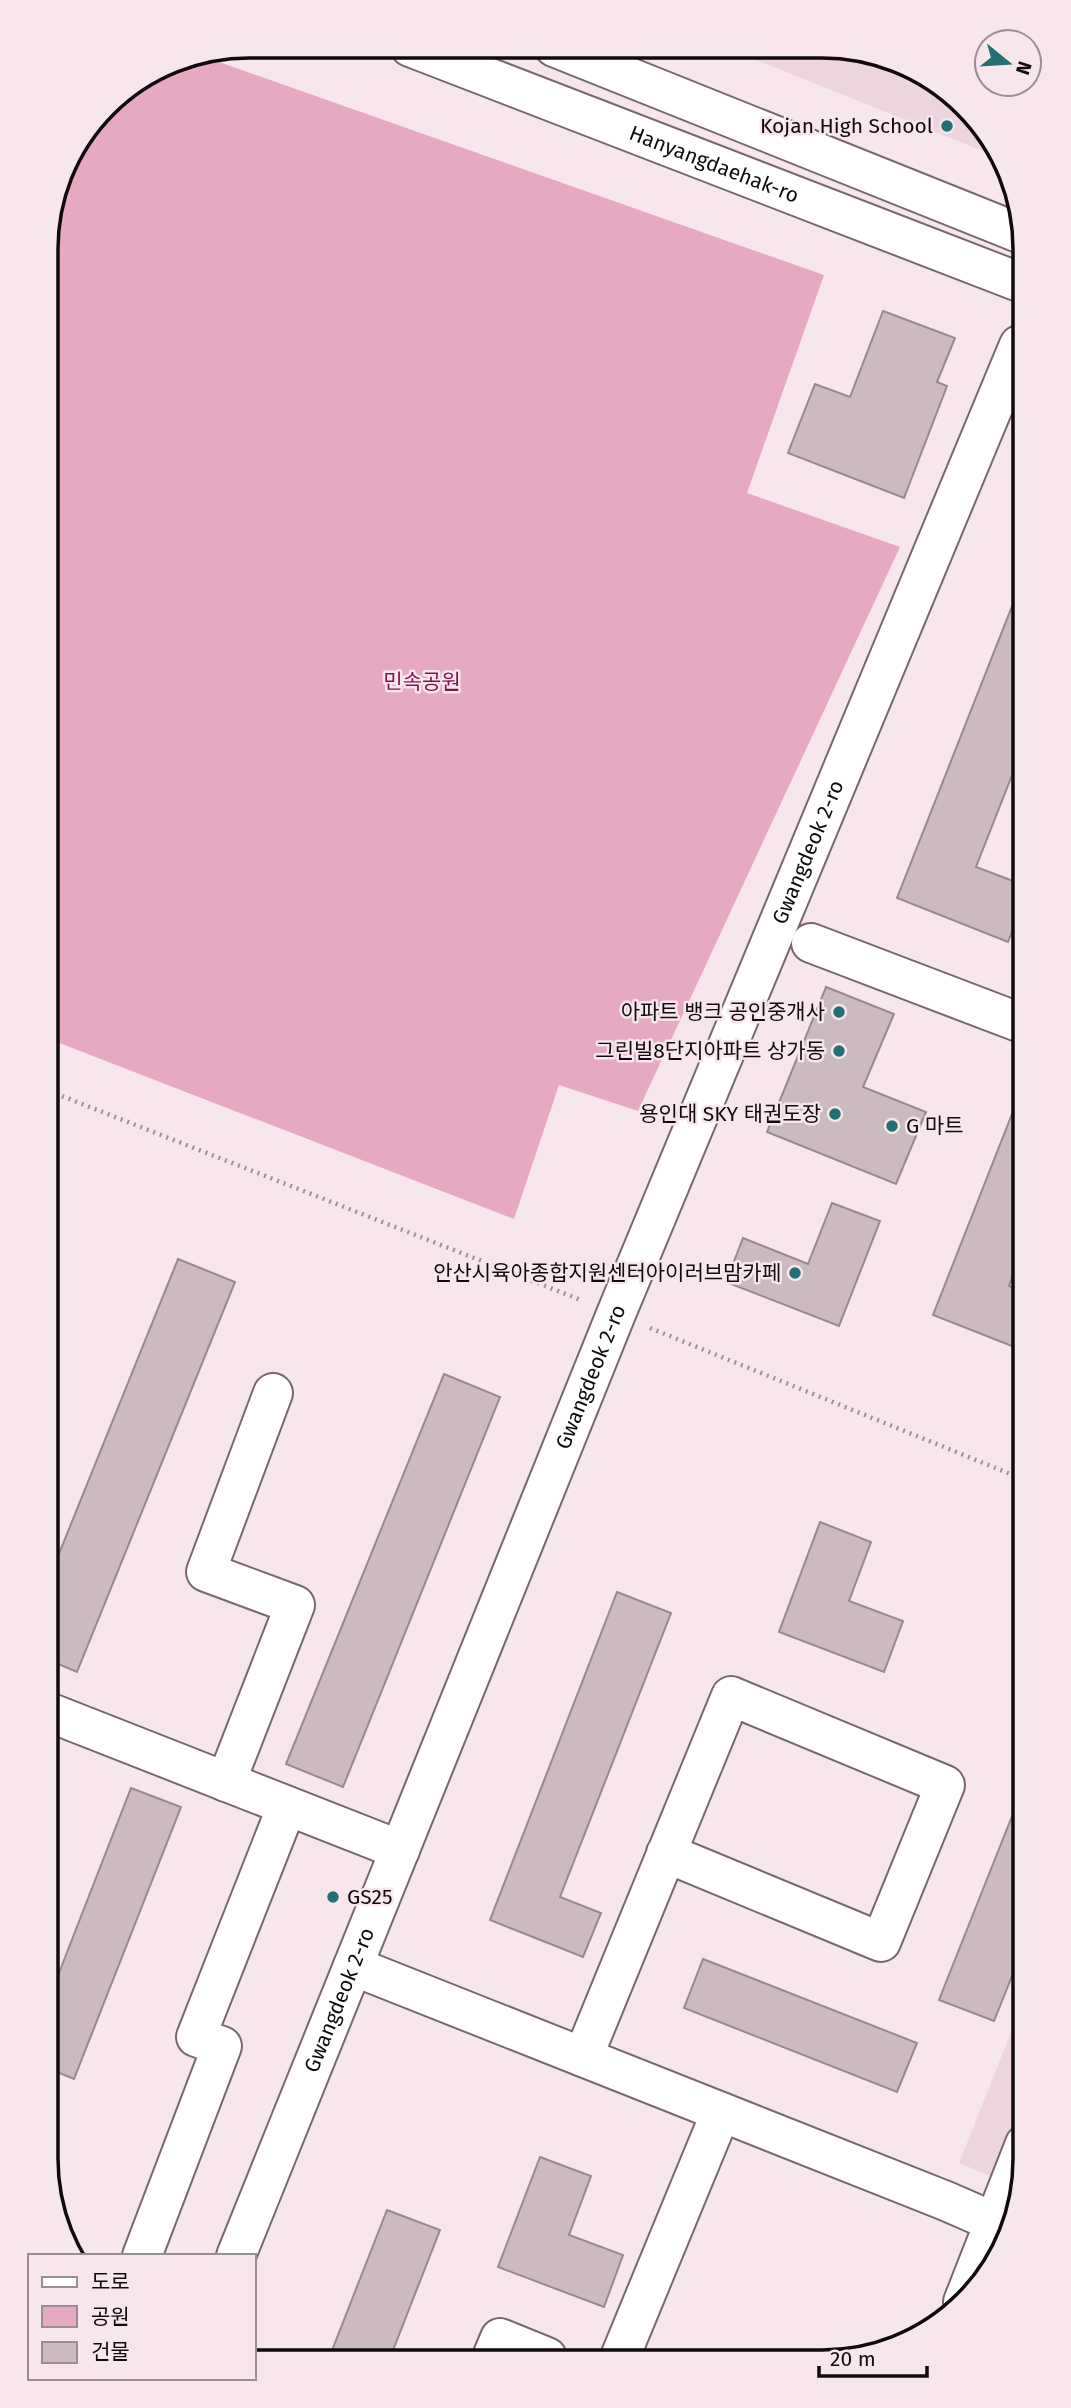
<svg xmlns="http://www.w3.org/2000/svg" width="1071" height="2408" viewBox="0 0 1071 2408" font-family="'Fira Sans','Noto Sans KR',sans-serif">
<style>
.built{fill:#edd5df}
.green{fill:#e5aac2}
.building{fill:#cbbac0;stroke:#99898f;stroke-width:2}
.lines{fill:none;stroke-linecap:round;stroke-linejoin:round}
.minor-casing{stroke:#77686e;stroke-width:42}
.path{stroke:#9f9297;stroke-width:4.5;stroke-dasharray:2 5;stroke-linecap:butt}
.minor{stroke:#fff;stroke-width:38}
.poi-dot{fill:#246f74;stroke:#f8e6ed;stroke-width:2.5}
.labels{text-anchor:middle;stroke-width:5;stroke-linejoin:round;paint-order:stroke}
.poi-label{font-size:21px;fill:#100a0c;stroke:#f8e6ed;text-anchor:end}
.street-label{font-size:21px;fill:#100a0c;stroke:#f8e6ed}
.park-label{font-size:21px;fill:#7e114f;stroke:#f8e6ed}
.rim{fill:none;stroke:#100a0c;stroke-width:3.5}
</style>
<rect width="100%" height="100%" fill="#f8e6ed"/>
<!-- built -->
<path class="built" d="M729 49H861L957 96 993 155Z
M1024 2000 1025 2173 1019 2188 959 2163Z"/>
<!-- green -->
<path class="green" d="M199 55 824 275 747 493 900 547 638 1111 559 1085 514 1219 49 1039 46 235 67 159 114 96 171 61Z"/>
<!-- building -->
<path class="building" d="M883 311 955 338 937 382 947 386 904 498 788 453 815 384 850 397Z
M1020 586V755L976 867 1021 884V908L1008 942 897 898Z
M826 987 894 1014 863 1087 926 1112 896 1184 767 1132Z
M1021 1091 1022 1252 1009 1286 1022 1291V1350L933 1315Z
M832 1203 880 1221 839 1326 726 1282 743 1238 808 1264Z
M178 1259 235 1282 77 1672 51 1661 50 1576Z
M444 1374 500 1397 343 1787 286 1764Z
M820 1522 871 1542 849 1601 903 1621 884 1672 779 1632Z
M617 1592 671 1613 560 1897 601 1913 583 1957 490 1920Z
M1024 1786V1946L994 2021 939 2000Z
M131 1788 181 1807 74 2079 52 2070V1991Z
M703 1959 917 2043 897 2092 684 2008Z
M540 2157 591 2176 569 2235 623 2255 604 2307 498 2267Z
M387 2210 440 2230 390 2358H329Z"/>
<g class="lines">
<defs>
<g id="minor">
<path id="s1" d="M410 47 1019 282"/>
<path d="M554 47 1019 233"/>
<path d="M811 943 1021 1023"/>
<path d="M51 1713 400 1850"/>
<path d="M226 1782 295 1605 206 1572 273 1393"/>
<path d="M353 1966 946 2201 985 2218 1002 2234"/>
<path d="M583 2057 731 1696 945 1785 881 1942 666 1853"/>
<path d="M142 2256 222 2046 196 2037 287 1806"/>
<path id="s2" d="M236 2256 616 1314 1019 345"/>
<path d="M963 2302 1025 2144"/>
<path d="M492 2357 500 2338 547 2357"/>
<path d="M620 2357 721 2112"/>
</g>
</defs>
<!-- minor casing -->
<use href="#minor" class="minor-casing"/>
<!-- path -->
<path class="path" d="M49 1091 581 1300
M650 1328 1023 1479"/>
<!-- minor -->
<use href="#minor" class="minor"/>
</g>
<!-- markers -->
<g class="poi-dot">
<circle cx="947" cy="126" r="7"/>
<circle cx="839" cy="1012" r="7"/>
<circle cx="839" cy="1051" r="7"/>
<circle cx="835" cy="1114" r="7"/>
<circle cx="892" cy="1126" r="7"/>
<circle cx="795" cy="1273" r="7"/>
<circle cx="333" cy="1897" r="7"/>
</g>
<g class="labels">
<!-- poi labels -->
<g class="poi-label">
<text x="933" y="133">Kojan High School</text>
<text x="825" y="1019">아파트 뱅크 공인중개사</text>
<text x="825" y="1058">그린빌8단지아파트 상가동</text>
<text x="821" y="1121">용인대 SKY 태권도장</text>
<text x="906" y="1133" text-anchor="start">G 마트</text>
<text x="781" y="1280">안산시육아종합지원센터아이러브맘카페</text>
<text x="347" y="1904" text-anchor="start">GS25</text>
</g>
<!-- street labels -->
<g class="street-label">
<text dy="7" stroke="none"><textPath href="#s1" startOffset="326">Hanyangdaehak-ro</textPath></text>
<text dy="7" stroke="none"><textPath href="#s2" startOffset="1516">Gwangdeok 2-ro</textPath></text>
<text dy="7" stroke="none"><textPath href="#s2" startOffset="948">Gwangdeok 2-ro</textPath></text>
<text dy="7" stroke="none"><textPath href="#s2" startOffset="276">Gwangdeok 2-ro</textPath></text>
</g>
<!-- park labels -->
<g class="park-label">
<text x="422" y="689">민속공원</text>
</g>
</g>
<!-- crop -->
<path d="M0 0H1071V2408H0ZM249 58H822A191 191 0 0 1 1013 249V2159A191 191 0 0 1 822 2350H249A191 191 0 0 1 58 2159V249A191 191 0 0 1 249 58Z" fill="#f8e6ed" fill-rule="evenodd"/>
<path class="rim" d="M249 58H822A191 191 0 0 1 1013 249V2159A191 191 0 0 1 822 2350H249A191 191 0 0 1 58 2159V249A191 191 0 0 1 249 58Z"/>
<!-- legend -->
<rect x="28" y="2254" width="228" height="126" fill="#f8e6ed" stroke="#9b8e93" stroke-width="2"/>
<rect x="42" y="2277" width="35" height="10" fill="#ffffff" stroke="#9b8e93" stroke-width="2"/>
<text x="91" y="2289" font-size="21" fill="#100a0c">도로</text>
<rect x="42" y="2306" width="35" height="21" fill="#e5aac2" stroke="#9b8e93" stroke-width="2"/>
<text x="91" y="2324" font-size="21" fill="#100a0c">공원</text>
<rect x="42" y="2342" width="35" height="21" fill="#cbbac0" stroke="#9b8e93" stroke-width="2"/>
<text x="91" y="2359" font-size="21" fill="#100a0c">건물</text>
<!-- north arrow -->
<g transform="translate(1008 63) rotate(108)"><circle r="33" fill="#f8e6ed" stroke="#9b8e93" stroke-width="2"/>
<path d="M0-5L12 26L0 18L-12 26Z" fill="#246f74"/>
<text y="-10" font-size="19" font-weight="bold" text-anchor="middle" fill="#100a0c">N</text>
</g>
<!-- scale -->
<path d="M819 2366v10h108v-10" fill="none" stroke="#100a0c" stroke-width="3.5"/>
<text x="830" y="2366" font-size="21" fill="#100a0c" stroke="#f8e6ed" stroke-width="5" paint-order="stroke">20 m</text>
</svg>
